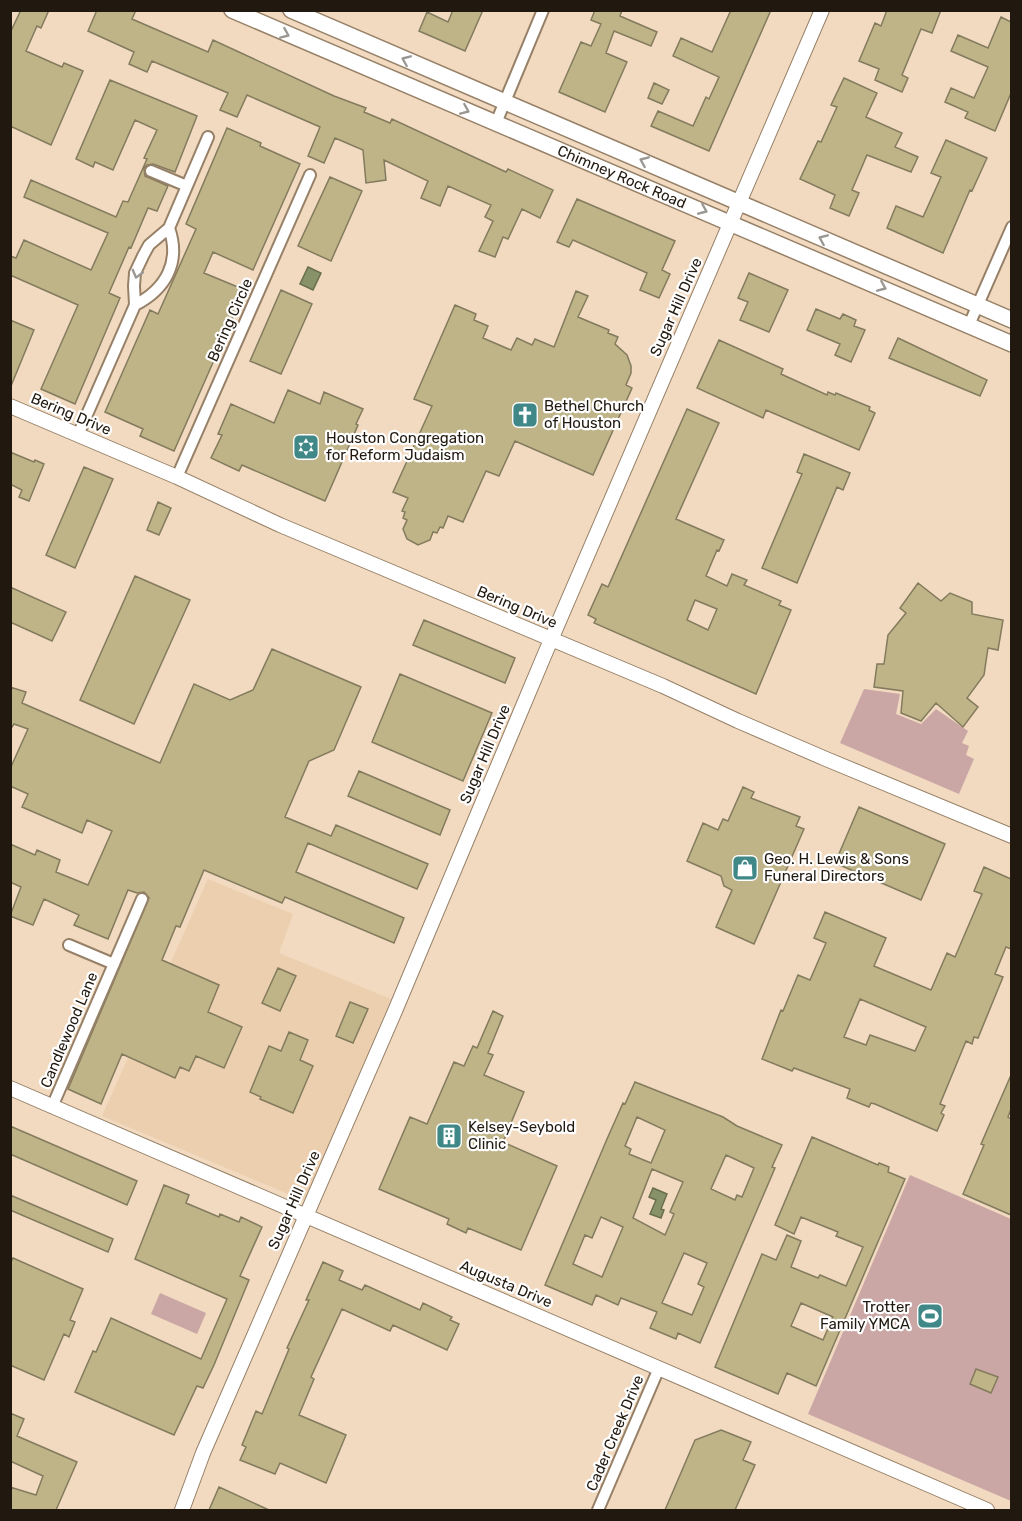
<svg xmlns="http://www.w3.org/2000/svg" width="1022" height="1521" viewBox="0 0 1022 1521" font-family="Rubik,sans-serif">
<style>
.built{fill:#eccfae}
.green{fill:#caa6a5}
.water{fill:#889269;stroke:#696e4e;stroke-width:1.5}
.building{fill:#bfb388;stroke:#837b5d;stroke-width:1.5;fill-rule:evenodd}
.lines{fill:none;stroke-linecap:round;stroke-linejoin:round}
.minor-casing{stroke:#968067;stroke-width:14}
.tertiary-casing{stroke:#968067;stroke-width:16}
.secondary-casing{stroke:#968067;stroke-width:18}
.minor{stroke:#fff;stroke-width:10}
.tertiary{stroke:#fff;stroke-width:14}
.secondary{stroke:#fff;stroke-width:15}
.oneway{stroke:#9b9893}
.labels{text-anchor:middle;stroke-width:4.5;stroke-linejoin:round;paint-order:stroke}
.street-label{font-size:15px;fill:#21190f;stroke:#fff}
.poi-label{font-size:15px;fill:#21190f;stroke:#fff;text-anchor:start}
</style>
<rect width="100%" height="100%" fill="#f2dac0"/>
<!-- built -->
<path class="built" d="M208 879 293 914 279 953 391 999 305 1201 102 1116Z"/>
<!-- green -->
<path class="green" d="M864 689 900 694 896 714 921 724 936 709 968 731 962 743 969 746 966 755 974 759 959 794 840 743Z
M910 1175 1011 1219V1501L808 1414Z
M160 1293 206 1313 197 1334 151 1314Z"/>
<!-- water -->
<path class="water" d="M308 267 321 273 313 290 300 284Z
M653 1188 667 1194 661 1209 664 1210 661 1218 650 1214 656 1200 649 1197Z"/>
<!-- building -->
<path class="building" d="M21 10H49L41 28 37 26 26 51 62 67 64 63 83 71 51 145 10 126V33Z
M97 10H136L132 19 208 52 213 40 334 96 366 108 364 112 390 123 392 119 506 172 508 169 553 190 540 218 522 209 508 239 503 237 495 257 479 251 493 221 485 217 491 205 448 186 440 206 421 198 428 181 384 160 386 180 366 183 363 150 335 138 324 163 308 156 320 127 247 95 237 117 220 110 228 93 152 61 147 72 129 64 134 52 88 31Z
M453 10H483L465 51 419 31 427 12 448 22Z
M595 10H622L620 16 657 32 651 46 614 31 606 53 627 62 605 112 559 92 581 42 591 46 601 24 591 20Z
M731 10H771L709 151 651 126 658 111 693 126 706 97 709 99 719 77 673 56 681 38 712 52Z
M887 10H941L932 33 921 29 902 75 908 78 902 92 875 80 879 69 859 61 875 23 881 26Z
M1001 17 1011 22V93L995 131 965 118 968 112 945 102 951 88 974 98 988 67 951 51 958 35 988 48Z
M844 78 877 93 866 117 902 133 895 147 918 157 911 172 867 155 852 190 859 193 849 216 830 208 835 195 800 179 818 141 821 142 837 107 831 105Z
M110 80 197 116 175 172 153 164 147 165 144 168 145 176 168 186 157 211 148 208 131 248 129 247 109 293 120 298 75 404 41 389 78 305 10 275V256L16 258 24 240 91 270 108 233 24 197 31 180 116 217 123 201 128 202 147 159 144 158 157 130 135 120 113 170 95 162 93 167 76 159Z
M654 83 669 90 662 104 648 98Z
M227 128 261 143 260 146 300 164 253 270 213 252 204 273 245 290 174 451 140 436 143 429 105 412 150 310 158 314 196 229 186 224Z
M946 140 987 158 972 191 970 190 943 253 887 228 896 206 923 217 941 177 931 173Z
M330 177 362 191 331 261 298 246Z
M577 199 675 241 662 270 670 274 659 298 640 290 647 273 573 240 569 247 557 242Z
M749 273 788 290 769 332 740 320 748 302 738 298Z
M281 290 312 304 281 374 250 361Z
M576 291 588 296 578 317 609 330 608 333 618 337 615 344 627 355 631 366V373L626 385 632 388 593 475 515 441 499 476 486 471 463 522 448 516 443 528 440 527 437 533 433 532 430 540 418 545 407 539 403 529 407 520 403 518 405 512 402 511 408 498 393 492 432 406 414 399 455 305 476 314 474 320 488 326 483 338 511 350 517 338 532 345 535 339 554 347Z
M816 309 840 319 843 314 856 320 854 326 865 330 851 362 835 355 840 344 807 330Z
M10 320 34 330 11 386H10Z
M898 338 987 380 980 396 889 358Z
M719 340 783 369 781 374 827 395 828 392 835 395 836 393 870 407 869 410 875 413 859 450 766 410 763 418 697 388Z
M288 390 320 404 324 392 363 409 356 424 358 425 325 501 242 465 239 471 211 458 222 435 218 434 231 404 274 423Z
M687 409 719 423 676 519 724 540 719 551 717 550 706 576 727 586 732 574 747 580 744 585 781 601 779 605 791 610 756 694 594 623 596 619 588 615 602 584 608 587ZM695 600 717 609 708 630 687 620Z
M10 452 34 462 35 460 44 464 29 501 19 497 22 490 10 484Z
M804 454 850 473 843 490 837 487 797 583 762 568 802 474 797 472Z
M84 467 113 479 75 568 46 555Z
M158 502 171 508 159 535 147 530Z
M135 576 190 600 134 724 80 700Z
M918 583 941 601 950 593 972 602V614L1003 620 998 650 988 648 984 675 967 698 978 707 963 727 936 703 921 721 901 713 903 691 874 687 877 664H884L888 635 906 613 900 608Z
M10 587 66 612 52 641 10 622Z
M424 620 515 658 505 683 413 645Z
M272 649 361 687 334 750 309 761 285 817 331 836 336 825 428 864 417 889 308 843 296 872 404 918 394 943 285 897 282 903 204 870 180 927 176 926 162 960 219 985 208 1012 242 1027 224 1068 196 1056 189 1071 180 1067 175 1078 122 1054 101 1104 68 1089 149 898 144 892 137 893 128 890 108 939 74 925 79 915 44 899 33 925 10 916 21 887 10 882V844L35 855 37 850 60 860 56 872 88 885 112 831 87 820 82 833 22 807 28 794 10 786V769L28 729 14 724 10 730V687L26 692 22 703 160 763 194 684 230 700 253 690Z
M400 674 492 713 463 781 372 742Z
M359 771 450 810 440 835 348 796Z
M743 787 754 792 751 798 800 817 796 826 804 829 754 944 716 927 732 890 724 886 721 876 687 861 703 823 718 830 723 819 728 821Z
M859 807 945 844 921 900 835 863Z
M984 867 1011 879V949L1006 947 995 974 1003 977 978 1038 974 1037 972 1044 966 1041 940 1104 945 1106 941 1113 944 1115 937 1131 875 1104 871 1103 869 1107 847 1098 850 1089 794 1068 792 1071 762 1059 781 1010 783 1011 798 975 810 980 826 943 814 938 825 912 886 938 874 966 931 990 947 953 955 957 982 894 974 891ZM860 999 926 1027 915 1051 870 1035 866 1045 844 1037Z
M278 968 296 976 280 1011 262 1003Z
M350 1002 368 1009 353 1043 336 1036Z
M493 1011 503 1016 488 1053 493 1055 484 1075 524 1092 503 1142 557 1166 521 1250 468 1228 466 1233 447 1224 449 1219 379 1189 410 1117 427 1124 454 1062 464 1066 473 1046 477 1048Z
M289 1032 308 1040 300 1060 313 1066 293 1113 260 1099 261 1097 250 1092 269 1046 281 1051Z
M1011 1075V1109L1008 1117 1011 1119V1215L963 1194 984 1145 981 1144Z
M635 1082 723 1117 737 1126 782 1145 772 1167 775 1168 700 1343 678 1333 676 1339 650 1328 657 1312 621 1298 618 1305 596 1295 592 1305 545 1285 607 1139 623 1103 625 1104ZM637 1117 665 1130 651 1163 629 1154 631 1149 625 1146ZM726 1155 754 1168 742 1197 737 1195 735 1200 711 1189ZM652 1169 683 1182 670 1212 674 1214 665 1235 633 1218ZM601 1217 623 1227 602 1277 573 1264 585 1235 592 1238ZM684 1253 707 1263 698 1284 704 1287 692 1315 662 1303Z
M10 1126 137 1181 127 1205 10 1154Z
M812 1137 878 1165 879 1163 889 1167 888 1172 905 1179 816 1386 787 1373 778 1394 715 1367 762 1254 776 1260 787 1235 801 1241 791 1267 818 1278 820 1275 846 1286 863 1247 836 1236 838 1232 801 1217 794 1234 775 1225ZM801 1303 833 1317 823 1340 791 1326Z
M164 1185 189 1195 186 1203 219 1217 220 1214 239 1222 241 1217 262 1227 240 1276 249 1280 214 1365 203 1388 197 1386 174 1435 75 1392 93 1351 96 1352 111 1318 201 1359 227 1299 135 1259Z
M10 1195 113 1239 108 1252 10 1210Z
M13 1258 83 1289 70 1320 75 1322 69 1337 64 1334 44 1380 10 1365V1264Z
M323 1262 343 1271 339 1280 362 1290 365 1285 420 1310 423 1303 452 1317 450 1320 459 1324 447 1350 393 1325 390 1331 342 1309 311 1377 314 1379 299 1415 346 1435 326 1483 280 1463 275 1474 240 1460 246 1447 242 1445 256 1411 262 1414 289 1349 287 1348 309 1300H306Z
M976 1369 998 1377 991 1393 970 1384Z
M10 1413 24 1419 17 1436 77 1462 56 1510H10V1487L36 1495 43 1476 10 1461Z
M721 1430 751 1442 743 1460 755 1465 735 1510H665L695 1440Z
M219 1487 269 1510H209Z"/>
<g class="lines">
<defs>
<path id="minor" d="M496 123 543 10
M151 171 187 186
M169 228C181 262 166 289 135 305L134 286 135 273 143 256 149 245 169 228 208 137
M969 325 1012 227
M78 435 135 305
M177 477 310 175
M69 945 114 964
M52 1107 142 899
M598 1510 659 1368"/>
<path id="tertiary" d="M10 406 177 477 280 525 663 686 738 721 826 759 1012 836
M10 1088 987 1510
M182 1510 203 1453 395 1011 544 656 822 10"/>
<g id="secondary">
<path id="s1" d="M232 10 1012 344"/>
<path d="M291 10 1012 320"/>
</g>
</defs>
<!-- minor casing -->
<use href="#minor" class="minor-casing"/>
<!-- tertiary casing -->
<use href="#tertiary" class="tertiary-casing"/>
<!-- secondary casing -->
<use href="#secondary" class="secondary-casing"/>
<!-- minor -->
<use href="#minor" class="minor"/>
<!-- tertiary -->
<use href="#tertiary" class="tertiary"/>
<!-- secondary -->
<use href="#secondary" class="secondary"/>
</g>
<!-- one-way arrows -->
<defs><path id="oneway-chevron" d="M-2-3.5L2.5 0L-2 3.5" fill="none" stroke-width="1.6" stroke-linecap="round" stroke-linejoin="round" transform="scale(1.5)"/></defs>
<g class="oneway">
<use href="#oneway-chevron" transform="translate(285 34) rotate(23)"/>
<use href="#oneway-chevron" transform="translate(406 60) rotate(-157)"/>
<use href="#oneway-chevron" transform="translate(465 110) rotate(23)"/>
<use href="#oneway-chevron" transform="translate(644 161) rotate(-157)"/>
<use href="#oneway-chevron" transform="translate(703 210) rotate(23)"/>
<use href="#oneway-chevron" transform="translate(823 239) rotate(-157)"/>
<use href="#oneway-chevron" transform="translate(137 274) rotate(105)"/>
<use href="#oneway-chevron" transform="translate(882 287) rotate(23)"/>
</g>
<!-- icons -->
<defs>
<symbol id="church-square" viewBox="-11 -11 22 22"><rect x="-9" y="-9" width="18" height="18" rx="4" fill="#408887" stroke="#fff"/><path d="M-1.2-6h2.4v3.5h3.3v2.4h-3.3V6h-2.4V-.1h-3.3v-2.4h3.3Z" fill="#fff"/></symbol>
<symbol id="synagogue-square" viewBox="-11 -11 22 22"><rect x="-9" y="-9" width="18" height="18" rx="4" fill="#408887" stroke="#fff"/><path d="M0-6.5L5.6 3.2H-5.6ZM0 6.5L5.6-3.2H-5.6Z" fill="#fff"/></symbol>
<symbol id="shop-square" viewBox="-11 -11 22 22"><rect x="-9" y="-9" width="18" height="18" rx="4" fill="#408887" stroke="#fff"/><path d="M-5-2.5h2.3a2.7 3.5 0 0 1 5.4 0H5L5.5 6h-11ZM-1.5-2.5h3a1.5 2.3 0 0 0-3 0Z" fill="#fff"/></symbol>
<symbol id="building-square" viewBox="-11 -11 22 22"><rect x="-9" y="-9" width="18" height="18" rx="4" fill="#408887" stroke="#fff"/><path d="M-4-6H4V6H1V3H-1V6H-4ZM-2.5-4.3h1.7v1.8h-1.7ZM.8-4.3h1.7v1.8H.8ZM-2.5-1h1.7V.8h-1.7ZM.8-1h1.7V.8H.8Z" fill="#fff"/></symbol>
<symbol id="stadium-square" viewBox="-11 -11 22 22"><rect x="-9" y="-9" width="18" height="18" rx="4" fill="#408887" stroke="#fff"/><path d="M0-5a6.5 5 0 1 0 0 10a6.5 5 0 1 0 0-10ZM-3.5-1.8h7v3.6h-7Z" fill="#fff"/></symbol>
</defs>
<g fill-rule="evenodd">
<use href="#church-square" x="510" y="400" width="30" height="30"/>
<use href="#synagogue-square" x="291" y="432" width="30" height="30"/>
<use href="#shop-square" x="730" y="853" width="30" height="30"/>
<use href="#building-square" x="434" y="1121" width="30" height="30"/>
<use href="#stadium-square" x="915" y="1301" width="30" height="30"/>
</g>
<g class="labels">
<!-- street labels -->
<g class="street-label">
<text dy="5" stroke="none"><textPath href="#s1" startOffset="424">Chimney Rock Road</textPath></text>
<text transform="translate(676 307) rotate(-66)" y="5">Sugar Hill Drive</text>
<text transform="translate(230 320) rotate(-66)" y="5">Bering Circle</text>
<text transform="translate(71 414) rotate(23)" y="5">Bering Drive</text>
<text transform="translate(517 607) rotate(23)" y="5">Bering Drive</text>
<text transform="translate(485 754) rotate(-67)" y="5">Sugar Hill Drive</text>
<text transform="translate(69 1030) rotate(-67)" y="5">Candlewood Lane</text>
<text transform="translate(294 1200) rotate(-66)" y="5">Sugar Hill Drive</text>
<text transform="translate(506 1284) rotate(23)" y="5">Augusta Drive</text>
<text transform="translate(615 1433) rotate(-67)" y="5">Cader Creek Drive</text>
</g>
<!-- poi labels -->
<g class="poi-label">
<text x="544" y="411">Bethel Church<tspan x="544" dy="17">of Houston</tspan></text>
<text x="326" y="443">Houston Congregation<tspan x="326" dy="17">for Reform Judaism</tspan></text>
<text x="764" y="864">Geo. H. Lewis &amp; Sons<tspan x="764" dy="17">Funeral Directors</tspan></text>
<text x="468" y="1132">Kelsey-Seybold<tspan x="468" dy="17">Clinic</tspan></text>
<text x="910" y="1312" text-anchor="end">Trotter<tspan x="910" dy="17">Family YMCA</tspan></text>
</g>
</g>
<!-- border -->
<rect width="1022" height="1521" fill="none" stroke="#21190f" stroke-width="24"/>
</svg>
